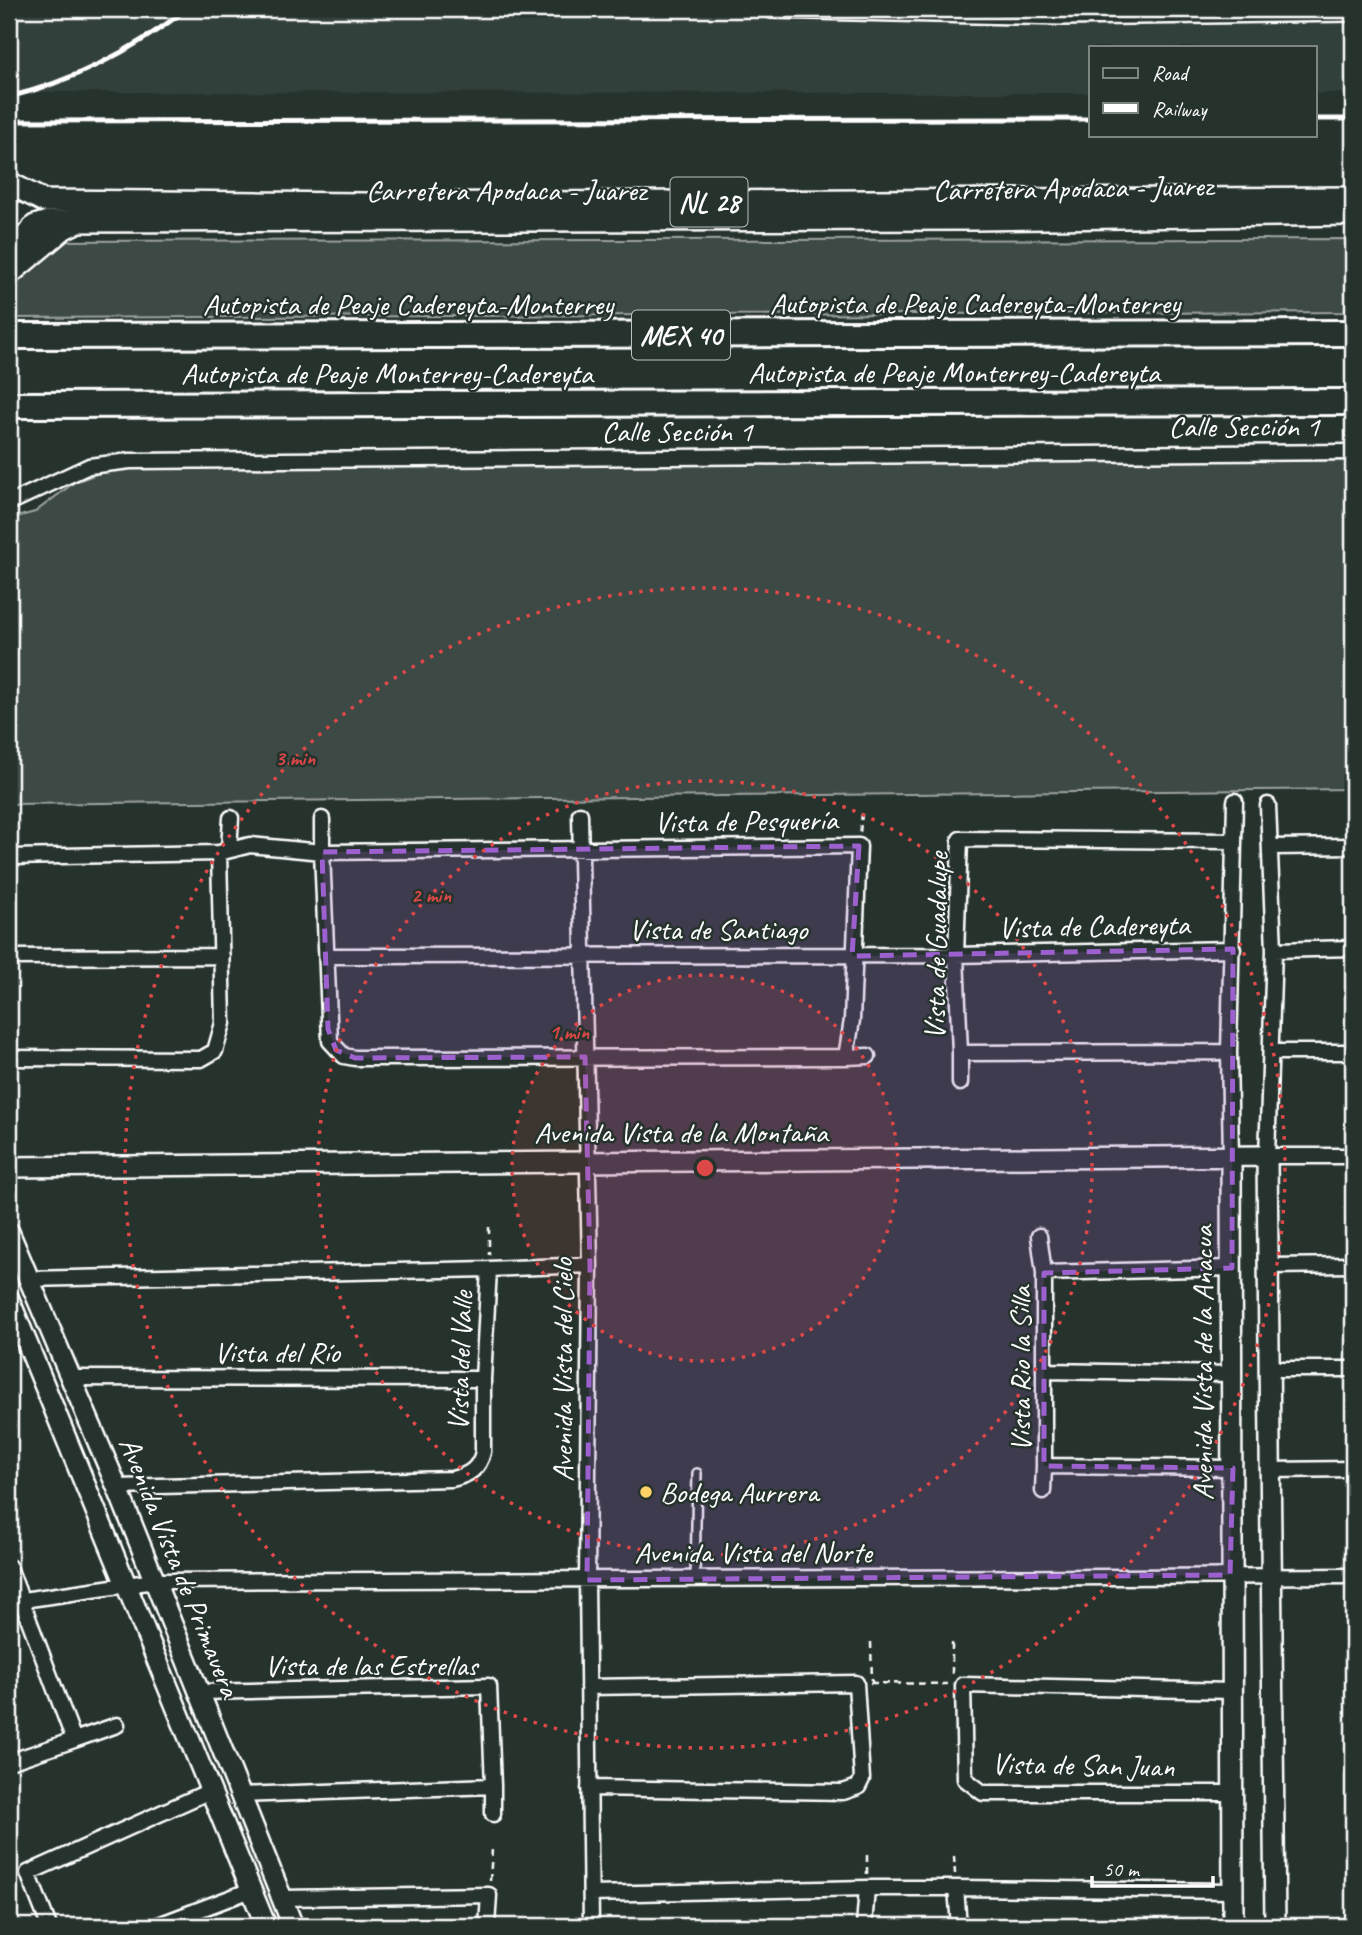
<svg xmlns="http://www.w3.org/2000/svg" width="1362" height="1935" viewBox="0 0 1362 1935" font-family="Caveat,sans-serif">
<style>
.built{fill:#333f3a}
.grass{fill:#3e4944;stroke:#9ea4a2;stroke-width:2}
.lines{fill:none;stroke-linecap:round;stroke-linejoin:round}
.lane-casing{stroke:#fff;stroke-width:12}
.street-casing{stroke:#fff;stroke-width:19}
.secondary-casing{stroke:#fff;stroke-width:24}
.primary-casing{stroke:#fff;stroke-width:26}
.highway-casing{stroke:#fff;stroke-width:30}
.path{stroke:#fff;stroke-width:2.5;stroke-dasharray:7 5;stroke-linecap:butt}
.lane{stroke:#26332d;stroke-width:7}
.street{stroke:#26332d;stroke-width:14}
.secondary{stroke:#26332d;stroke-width:19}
.primary{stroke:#26332d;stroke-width:21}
.highway{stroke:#26332d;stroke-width:24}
.rail{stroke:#fff;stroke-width:5}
.marked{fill:#9c61cf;fill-opacity:0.2;stroke:#9c61cf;stroke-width:5;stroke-dasharray:14 9;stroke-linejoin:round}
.ring{fill:none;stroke:#dc4848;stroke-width:3.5;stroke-dasharray:3.5 7}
.poi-dot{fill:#ffd166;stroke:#26332d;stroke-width:2.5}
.labels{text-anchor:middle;stroke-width:5;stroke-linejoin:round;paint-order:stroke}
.shield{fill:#26332d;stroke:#bec2c0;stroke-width:2}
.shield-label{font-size:28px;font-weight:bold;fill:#fff}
.street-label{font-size:30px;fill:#fff;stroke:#26332d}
.poi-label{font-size:30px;fill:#fff;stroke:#26332d;text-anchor:start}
.centre{fill:#dc4848;stroke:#26332d;stroke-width:3.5}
.ring-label{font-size:21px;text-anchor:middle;font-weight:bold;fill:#dc4848;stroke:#26332d;stroke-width:5;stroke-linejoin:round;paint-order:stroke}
</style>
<rect width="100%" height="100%" fill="#26332d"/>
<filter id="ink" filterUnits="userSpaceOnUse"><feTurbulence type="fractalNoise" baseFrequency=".0143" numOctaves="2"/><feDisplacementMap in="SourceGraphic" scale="14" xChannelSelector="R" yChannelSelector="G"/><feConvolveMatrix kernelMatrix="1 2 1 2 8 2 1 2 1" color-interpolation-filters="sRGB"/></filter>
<g filter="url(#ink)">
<!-- built -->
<path class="built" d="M9 9H1353V93H1315V47H1091V93L9 92Z"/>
<!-- grass -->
<path class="grass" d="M1353 239V312L9 318V241Z
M1353 460V789L9 804V519L35 512 75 482 113 468Z"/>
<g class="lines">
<defs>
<path id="lane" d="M758 9 771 14 1062 21 1353 17
M695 1578 697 1473"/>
<path id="street" d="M9 503 89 466 130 461 1353 452
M1268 805 1274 950 1267 1156H1353
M580 814 590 1265 587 1580 591 1926
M859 846 852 1020 846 1057 355 1058 344 1056 330 1041 322 852Z
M1272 847 1353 846
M229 849 231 818
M219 853 250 845 322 852V819
M9 857 219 853 223 1023 215 1051 201 1059 9 1058
M1274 950 1353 948
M328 956 956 955 1233 949
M9 957 222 956
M1229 1052 960 1053 956 955 960 839 1233 841
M1271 1052H1353
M846 1057 868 1056
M960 1083V1053
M1231 1157 1229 1052 1235 801
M1039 1236 1044 1273
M1268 1266 1353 1265
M1232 1268 1044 1273V1466L1233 1468
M489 1269 590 1265
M27 1279 489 1269 483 1379V1452C479 1469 469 1475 452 1479L117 1487
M1269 1369H1353
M1044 1371 1233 1374
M71 1378 483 1379
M1269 1470 1353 1469
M1043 1491 1044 1466
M9 1567 74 1740 9 1762
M9 1602 154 1581 1353 1576
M588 1687 856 1683 862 1779 858 1787 843 1792 589 1788
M198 1692 489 1686 493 1786 239 1795
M74 1740 117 1725
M1232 1793H983L965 1779 963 1685 1233 1691
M493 1814V1786
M867 1888H956
M591 1894 867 1888 864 1926
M282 1898 489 1895 487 1926
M49 1926 28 1873 210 1791
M156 1926 251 1890
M959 1926 956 1888 1233 1891"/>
<path id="secondary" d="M1231 1157 1233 1926
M9 1167 1267 1156 1275 1926
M9 1232 117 1487 293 1926
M9 1299 266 1926"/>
<path id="primary" d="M9 183 44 201 365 204 1353 198
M13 251 35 226 51 221 976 219 1353 214
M9 274 64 228 78 221"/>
<path id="highway" d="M9 336 1353 333
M9 405 1353 402"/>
</defs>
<!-- lane casing -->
<use href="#lane" class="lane-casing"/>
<!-- street casing -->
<use href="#street" class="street-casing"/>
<!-- secondary casing -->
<use href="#secondary" class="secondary-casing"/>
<!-- primary casing -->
<use href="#primary" class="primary-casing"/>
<!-- highway casing -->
<use href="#highway" class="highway-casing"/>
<!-- path -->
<path class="path" d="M860 832 862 814
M489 1227V1255
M871 1642 872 1683
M952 1643V1674
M870 1683 947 1684
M954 1856 955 1874
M867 1874V1853
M490 1881 492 1849"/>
<!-- lane -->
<use href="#lane" class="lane"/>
<!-- street -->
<use href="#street" class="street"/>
<!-- secondary -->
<use href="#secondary" class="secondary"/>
<!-- primary -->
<use href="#primary" class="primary"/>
<!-- highway -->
<use href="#highway" class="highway"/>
<!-- rail -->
<path class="rail" d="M9 97C75 81 133 50 187 9
M1315 119H1353
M9 121 1091 119"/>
</g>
</g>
<!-- marked area -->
<path class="marked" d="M859 846 852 956 1233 949 1232 1268 1044 1273V1466L1233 1468 1230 1575 587 1580 590 1265 585 1057 355 1058 336 1050 328 1029 322 852Z"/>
<!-- distance rings -->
<circle cx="705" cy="1168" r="193" fill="#dc4848" fill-opacity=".12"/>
<g class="ring">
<circle cx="705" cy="1168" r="193"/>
<circle cx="705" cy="1168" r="387"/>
<circle cx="705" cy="1168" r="580"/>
</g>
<!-- markers -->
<circle class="poi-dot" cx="646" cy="1492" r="7"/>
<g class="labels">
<!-- shield labels -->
<g class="shield">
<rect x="670.5" y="177.5" width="77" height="49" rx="5"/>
<rect x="632" y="310.5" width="98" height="49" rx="5"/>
</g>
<g class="shield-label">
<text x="709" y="212">NL 28</text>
<text x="681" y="345">MEX 40</text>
</g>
<!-- street labels -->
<g class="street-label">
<text transform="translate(1073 188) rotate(-1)" y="10">Carretera Apodaca - Juarez</text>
<text x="506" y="200">Carretera Apodaca - Juarez</text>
<text x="975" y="313">Autopista de Peaje Cadereyta-Monterrey</text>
<text x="408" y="314">Autopista de Peaje Cadereyta-Monterrey</text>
<text x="954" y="382">Autopista de Peaje Monterrey-Cadereyta</text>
<text x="387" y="383">Autopista de Peaje Monterrey-Cadereyta</text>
<text x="1244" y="436">Calle Sección 1</text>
<text x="677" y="441">Calle Sección 1</text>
<text transform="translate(746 821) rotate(-1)" y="10">Vista de Pesquería</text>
<text transform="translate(1094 926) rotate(-1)" y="10">Vista de Cadereyta</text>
<text x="718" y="939">Vista de Santiago</text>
<text transform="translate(936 946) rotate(-89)" y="10">Vista de Guadalupe</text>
<text x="681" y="1142">Avenida Vista de la Montaña</text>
<text x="277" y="1362">Vista del Río</text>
<text transform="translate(460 1361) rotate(-88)" y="10">Vista del Valle</text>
<text transform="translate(1202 1363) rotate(-90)" y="10">Avenida Vista de la Anacua</text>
<text transform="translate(1020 1369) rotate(-90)" y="10">Vista Rio la Silla</text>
<text transform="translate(562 1370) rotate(-90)" y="10">Avenida Vista del Cielo</text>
<text x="753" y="1562">Avenida Vista del Norte</text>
<text transform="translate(180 1567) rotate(68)" y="10">Avenida Vista de Primavera</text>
<text x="371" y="1675">Vista de las Estrellas</text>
<text transform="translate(1083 1765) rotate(1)" y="10">Vista de San Juan</text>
</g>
<!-- poi labels -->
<g class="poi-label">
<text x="660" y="1502">Bodega Aurrera</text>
</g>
</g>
<circle cx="705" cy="1168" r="10" class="centre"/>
<g class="ring-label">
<text x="295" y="765">3 min</text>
<text x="431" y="902">2 min</text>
<text x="569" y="1039">1 min</text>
</g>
<!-- margin -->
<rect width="1362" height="1935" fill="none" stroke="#26332d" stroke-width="35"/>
<rect x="18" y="18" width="1327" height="1900" fill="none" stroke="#fff" stroke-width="2.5" filter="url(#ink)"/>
<!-- legend -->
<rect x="1089" y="46" width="228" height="91" fill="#26332d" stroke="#7d8581" stroke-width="2"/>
<rect x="1103" y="68" width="35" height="10" fill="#26332d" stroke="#7d8581" stroke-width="2"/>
<text x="1152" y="80" font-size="21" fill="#ffffff">Road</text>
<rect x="1103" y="103" width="35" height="10" fill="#ffffff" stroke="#7d8581" stroke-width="2"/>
<text x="1152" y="116" font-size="21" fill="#ffffff">Railway</text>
<!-- scale -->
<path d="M1092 1876v10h121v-10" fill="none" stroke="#ffffff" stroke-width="3.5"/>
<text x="1103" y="1876" font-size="21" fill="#ffffff" stroke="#26332d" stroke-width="5" paint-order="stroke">50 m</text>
</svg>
